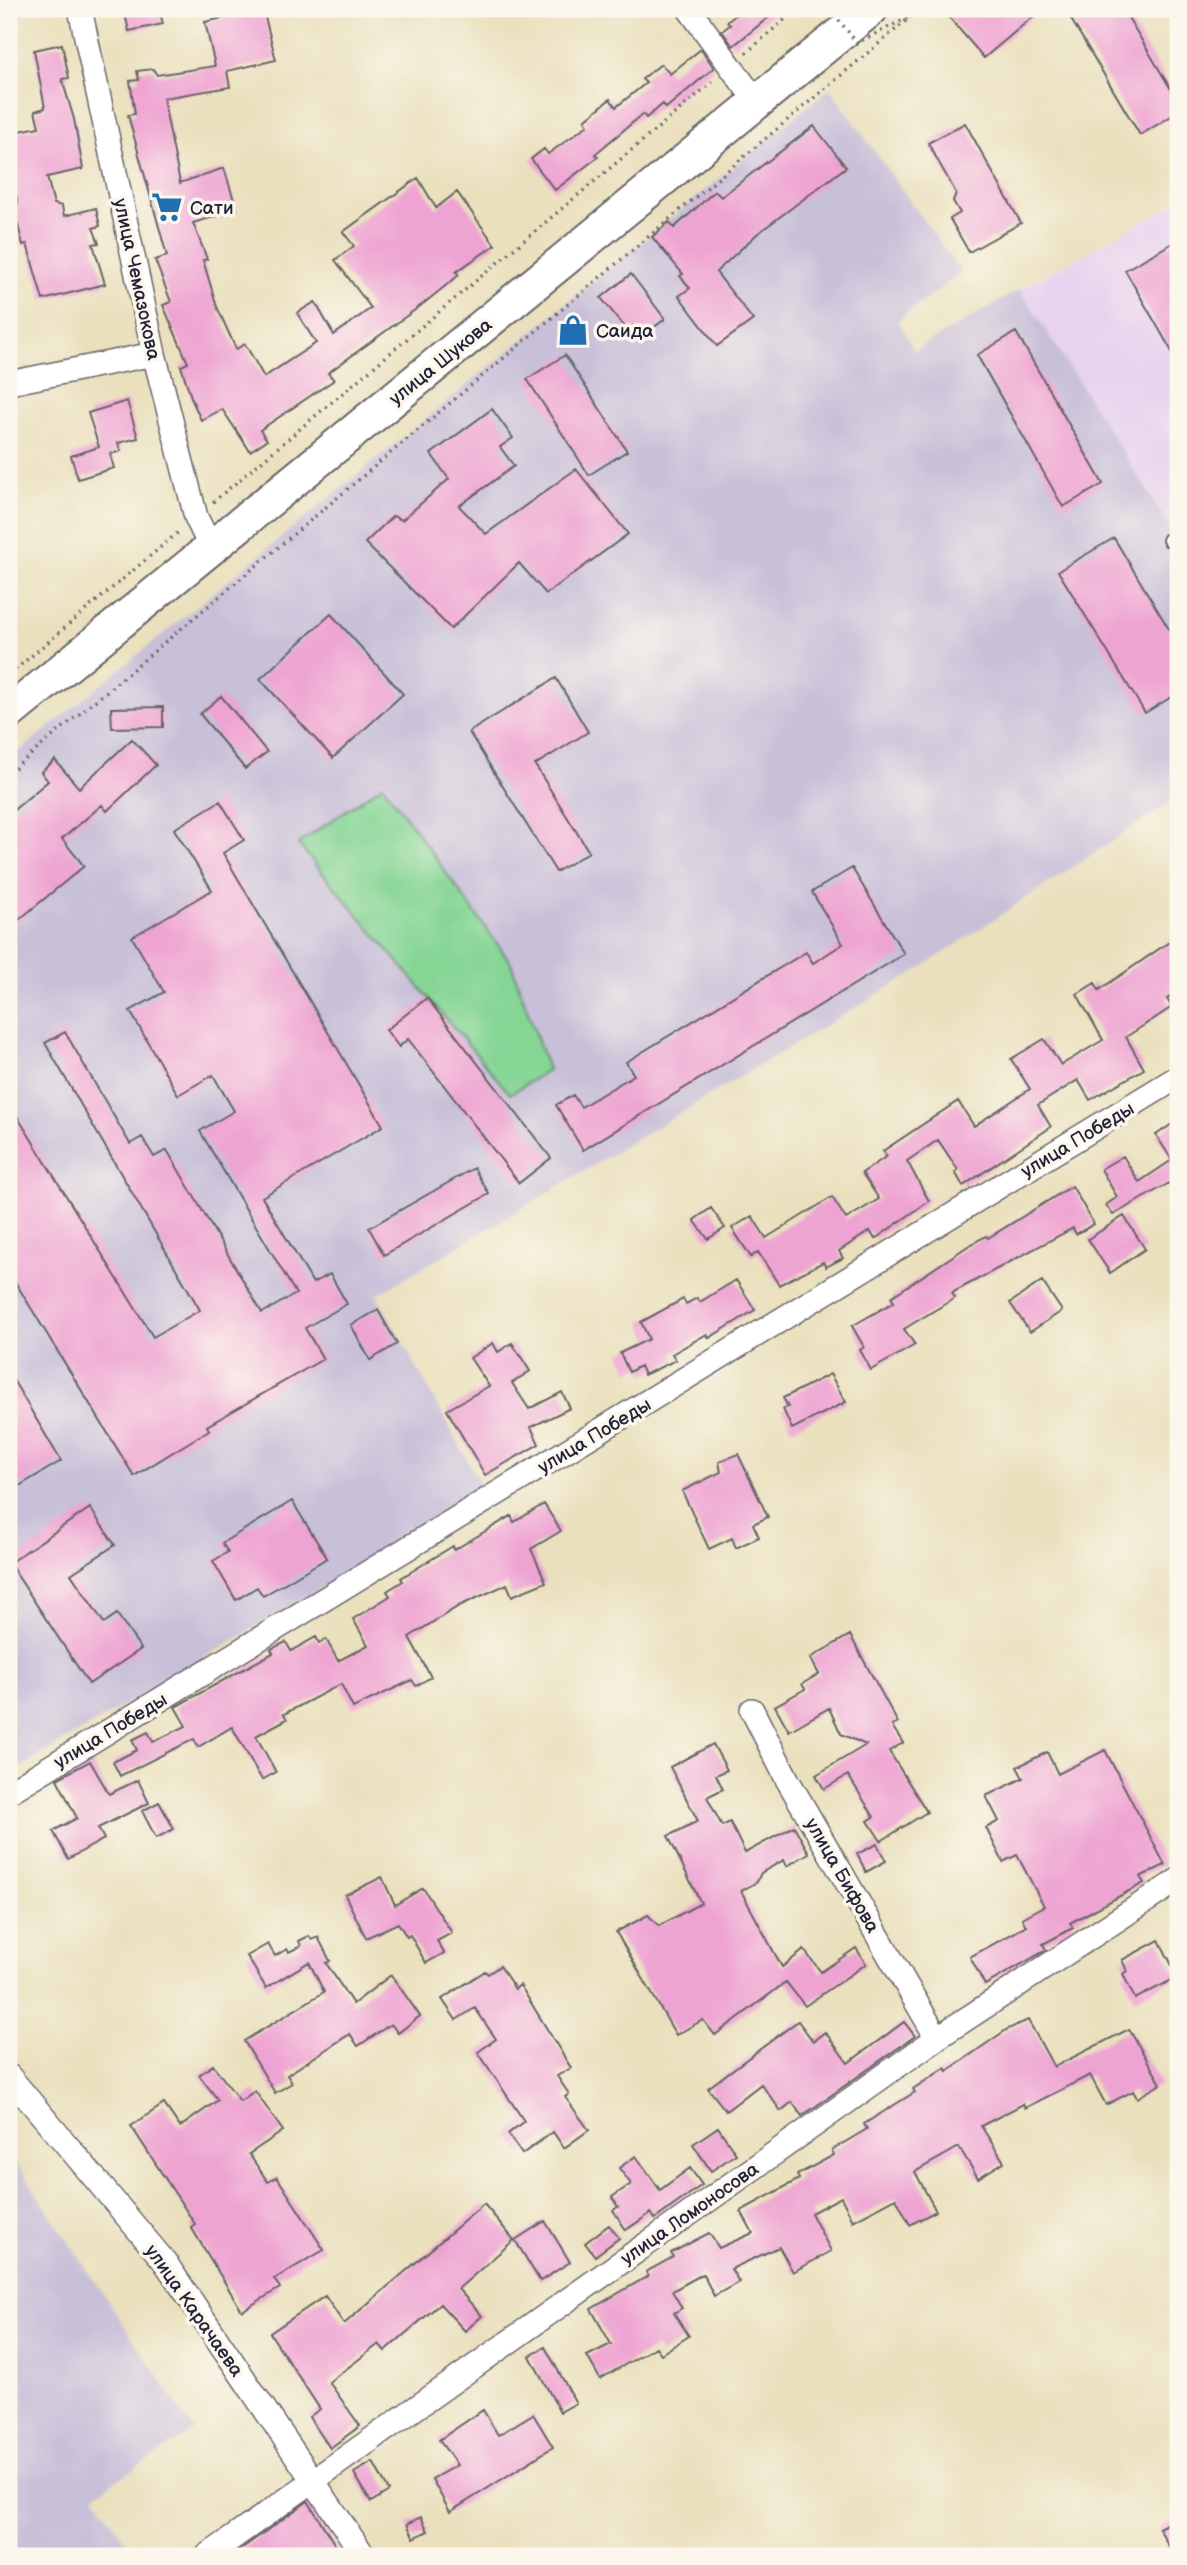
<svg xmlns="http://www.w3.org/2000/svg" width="1187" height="2565" viewBox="0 0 1187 2565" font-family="'Balsamiq Sans',sans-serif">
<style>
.built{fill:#e7d2ef}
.industrial{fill:#c8bfd8}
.green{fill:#85d595;stroke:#547c68;stroke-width:2}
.building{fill:#eea4d2}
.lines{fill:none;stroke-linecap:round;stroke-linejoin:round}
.service-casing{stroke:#686468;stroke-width:16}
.minor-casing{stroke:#686468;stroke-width:26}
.secondary-casing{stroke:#686468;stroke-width:37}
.path{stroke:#686468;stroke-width:3.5;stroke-dasharray:2 5;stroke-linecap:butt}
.service{stroke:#fff;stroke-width:12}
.minor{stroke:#fff;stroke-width:23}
.secondary{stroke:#fff;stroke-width:33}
.path-bridge{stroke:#686468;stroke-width:3.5;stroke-dasharray:2 5;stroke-linecap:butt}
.labels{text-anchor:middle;stroke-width:7;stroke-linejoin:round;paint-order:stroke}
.poi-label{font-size:19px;fill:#22223b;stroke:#fbf7ec;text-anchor:start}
.street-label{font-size:19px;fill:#22223b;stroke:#fbf7ec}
</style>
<rect width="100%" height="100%" fill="#fbf7ec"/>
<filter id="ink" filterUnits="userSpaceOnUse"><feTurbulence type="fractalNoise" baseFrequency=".0143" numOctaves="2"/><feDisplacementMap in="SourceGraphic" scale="14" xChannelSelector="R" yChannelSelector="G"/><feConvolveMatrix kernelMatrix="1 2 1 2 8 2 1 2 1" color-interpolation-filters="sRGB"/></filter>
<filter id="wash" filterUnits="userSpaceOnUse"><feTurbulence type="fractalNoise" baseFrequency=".00686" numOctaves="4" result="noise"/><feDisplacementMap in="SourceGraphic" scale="28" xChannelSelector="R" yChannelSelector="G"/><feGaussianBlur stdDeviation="1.57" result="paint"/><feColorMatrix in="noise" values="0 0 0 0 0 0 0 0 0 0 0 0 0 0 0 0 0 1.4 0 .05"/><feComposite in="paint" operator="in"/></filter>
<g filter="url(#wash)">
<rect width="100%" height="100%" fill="#eae0bd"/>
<!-- built -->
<path class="built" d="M1178 202V525L1171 529 1020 289Z"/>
<!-- industrial -->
<path class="industrial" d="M830 88 961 273 898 320 914 351 1020 289 1171 529 1178 525V797L918 970 377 1295 484 1491 9 1774V760Z
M9 2152 194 2430 94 2495 136 2556H9Z"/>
<!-- green -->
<path class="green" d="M383 785 511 963 548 1070 510 1094 298 844Z"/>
<g id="blocks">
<!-- building -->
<path class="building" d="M124 9H159L163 24 129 31Z
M263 9 276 60 227 71 230 87 163 98 180 183 224 168 237 210 193 223 207 259 203 260 217 307 236 349 245 344 264 377 316 343 297 313 315 302 334 335 371 308 335 260 354 246 343 232 418 178 436 208 457 192 495 245 456 272 459 275 423 304 328 373 334 380 260 430 267 440 250 451 222 409 201 420 192 400 181 366 188 363 163 305 171 302 155 260 167 256 128 115 135 114 130 81 139 80 137 71 153 69 157 75 215 66 205 22Z
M743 9H779L733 46 722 31 730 25 727 22Z
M942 9H1042L984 58Z
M1065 9H1123L1178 101V112L1140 135Z
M62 44 69 78 62 79 74 119 83 169 47 177 54 204 62 206 64 216 96 208 100 226 93 228 99 243 93 244 105 284 43 300 27 244 23 245 13 206 18 204 9 162V133L39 127 35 111 45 108 34 50Z
M701 49 714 68 666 108 663 104 646 118 643 114 595 154 598 157 555 190 531 159 544 149 548 154 588 125 585 120 610 99 616 107 646 83 642 79 661 64 670 74Z
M965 123 1021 223 969 252 950 219 960 213 953 201 956 193 928 143Z
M814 126 846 167 757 234 716 272 753 320 717 346 679 296 690 288 680 276 683 274 652 237 669 222 674 228 715 191 721 197Z
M1178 240V362L1125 270Z
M631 274 665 319 641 337 633 326 627 330 601 298Z
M1016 332 1103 484 1063 507 977 355Z
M565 355 627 451 589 475 527 379Z
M127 401 138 438 118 443 121 451 110 454 114 468 78 479 71 456 99 447 88 413Z
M492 409 513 438 500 447 514 466 459 506 486 534 576 469 628 534 546 594 519 563 451 629 365 543 393 516 402 520 449 479 431 454Z
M1114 538 1178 644V693L1145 713 1058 571Z
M331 614 403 694 333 758 260 679Z
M556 678 588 732 535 765 589 852 556 872 469 732Z
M221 696 267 752 245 769 200 714Z
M163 707V727L112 728 111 708Z
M132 739 156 765 107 811 102 805 62 839 84 866 9 928V814L48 781 41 772 55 760 79 788Z
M220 801 244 840 223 853 383 1126 262 1197 313 1283 330 1274 347 1304 305 1328 323 1359 207 1426 209 1430 134 1476 9 1272V1103L153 1337 200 1310 45 1043 65 1032 130 1144 142 1137 154 1157 167 1150 262 1313 296 1294 200 1131 234 1111 213 1075 178 1095 130 1011 164 992 132 937 212 890 174 829Z
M852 868 904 954 583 1150 556 1105 573 1095 581 1107 634 1075 626 1062 806 952 813 963 843 944 812 892Z
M1178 936V991L1167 999 1172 1007 1126 1037 1144 1069 1090 1100 1078 1080 1038 1105 1051 1127 963 1186 955 1172 958 1170 938 1140 907 1161 929 1201 875 1239 870 1231 839 1251 843 1258 826 1267 823 1262 779 1285 758 1252 751 1257 732 1228 752 1216 766 1238 832 1197 846 1219 879 1199 862 1173 887 1156 883 1151 958 1101 974 1126 1030 1089 1011 1059 1044 1039 1061 1065 1103 1040 1077 994 1095 983 1099 990Z
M427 998 551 1158 519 1183 408 1039 399 1047 386 1030Z
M1178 1120V1178L1113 1215 1106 1205 1117 1197 1101 1169 1123 1156 1139 1182 1172 1160 1156 1135Z
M474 1168 489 1194 384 1255 369 1228Z
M1072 1186 1094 1224 1076 1234 1073 1228 952 1293 955 1298 904 1329 915 1345 871 1370 860 1350 864 1347 852 1326 894 1302 891 1297 968 1246 986 1236 988 1238Z
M711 1208 725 1228 708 1239 694 1220Z
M1124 1216 1145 1249 1110 1273 1088 1239Z
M736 1280 755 1310 709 1338 707 1334 672 1354 676 1360 644 1375 640 1366 629 1372 620 1353 649 1339 641 1322 683 1299 686 1304 697 1298 700 1302Z
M1042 1281 1062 1311 1030 1332 1010 1303Z
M378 1310 397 1344 370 1360 351 1325Z
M493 1343 498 1352 512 1343 530 1371 512 1383 529 1409 562 1392 570 1408 531 1427 539 1444 485 1475 447 1410 489 1386 470 1358Z
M9 1373 61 1461 9 1492Z
M830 1374 846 1402 792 1429 783 1409 788 1407 783 1398Z
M738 1454 768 1517 753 1524 759 1537 736 1548 732 1538 709 1549 682 1491 721 1472 719 1462Z
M292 1501 327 1558 263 1596 257 1587 236 1600 213 1561 228 1552 222 1543Z
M544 1504 561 1531 531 1549 546 1582 512 1596 507 1584 459 1606 409 1637 431 1677 416 1686 412 1680 353 1708 341 1684 284 1714 287 1719 256 1736 276 1772 262 1780 232 1727 198 1747 194 1739 120 1776 113 1762 137 1750 132 1740 148 1732 153 1742 186 1726 175 1707 273 1653 271 1649 286 1642 291 1651 316 1637 319 1643 326 1639 338 1661 368 1645 353 1619 390 1596 387 1591 403 1581 401 1578 453 1546 454 1550 511 1516 514 1522Z
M90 1508 115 1545 71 1574 104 1623 117 1614 141 1649 89 1684 9 1563Z
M850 1635 898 1723 892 1726 903 1743 889 1751 927 1812 881 1841 868 1821 874 1817 848 1775 824 1789 816 1775 866 1745 841 1734 829 1708 789 1731 775 1706 805 1689 802 1684 819 1674 810 1658Z
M713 1744 727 1770 716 1775 723 1789 707 1797 722 1826 730 1822 745 1853 794 1826 809 1853 787 1866 784 1860 761 1873 757 1882 741 1891 782 1967 804 1950 821 1972 856 1948 866 1964 805 2006 786 1982 715 2035 703 2020 676 2035 616 1932 648 1915 659 1926 701 1903 668 1836 698 1821 670 1767Z
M1105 1750 1165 1865 1140 1877 1144 1883 1070 1923 1073 1928 1043 1944 1046 1950 985 1985 970 1957 1026 1926 1022 1918 1044 1906 1017 1855 1003 1862 986 1828 999 1821 986 1796 1023 1778 1017 1767 1047 1752 1058 1774Z
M90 1761 109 1794 138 1780 149 1803 98 1828 104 1839 68 1859 53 1831 77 1818 57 1779Z
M159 1802 174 1829 156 1838 142 1811Z
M877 1844 886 1861 866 1872 857 1854Z
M382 1877 395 1905 423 1888 452 1933 437 1941 444 1953 426 1963 410 1935 407 1937 398 1923 366 1938 345 1895Z
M309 1936 312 1940 318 1937 330 1961 326 1963 353 2004 391 1975 420 2016 398 2033 391 2024 358 2046 350 2034 287 2075 292 2083 275 2093 244 2041 324 1992 309 1962 266 1988 247 1956 268 1944 275 1956 287 1949 289 1952 301 1946 299 1941Z
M1159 1940 1178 1977 1135 1999 1123 1974 1127 1971 1122 1960Z
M500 1966 515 1989 520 1985 571 2068 557 2076 569 2094 565 2097 589 2130 564 2148 553 2132 522 2154 508 2134 524 2121 478 2052 496 2039 475 2008 456 2020 442 1999 485 1971 488 1974Z
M1028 2020 1054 2067 1129 2029 1161 2084 1137 2098 1133 2091 1106 2105 1090 2075 1025 2108 1023 2104 981 2126 1004 2162 978 2178 959 2147 915 2172 936 2211 910 2225 896 2198 853 2221 841 2197 811 2213 831 2251 793 2272 779 2247 731 2269 739 2282 714 2296 703 2274 672 2291 682 2308 674 2313 689 2336 661 2354 656 2347 600 2379 587 2356 611 2344 591 2309 648 2276 646 2272 673 2257 671 2253 709 2233 719 2248 753 2233 741 2211 799 2179 797 2175 834 2155 832 2150 867 2129 864 2124 915 2092 913 2089 945 2068 947 2071 1006 2030Z
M798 2021 813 2041 825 2032 848 2063 904 2022 915 2036 802 2116 792 2102 781 2111 761 2084 726 2111 708 2088Z
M213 2065 240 2101 255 2091 283 2131 249 2154 268 2182 277 2177 324 2250 274 2279 280 2288 242 2311 191 2227 195 2224 131 2126 164 2104 180 2127 218 2100 199 2075Z
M718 2127 736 2154 711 2171 693 2144Z
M636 2156 660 2190 690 2168 702 2185 655 2219 651 2213 626 2230 613 2210 618 2207 612 2197 631 2184 619 2168Z
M484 2204 514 2240 458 2289 482 2316 465 2331 440 2304 385 2351 379 2344 329 2382 360 2426 330 2448 309 2417 320 2409 270 2333 325 2296 344 2324Z
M545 2221 570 2262 540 2281 515 2240Z
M609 2225 619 2238 595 2256 585 2243Z
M545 2347 576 2403 560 2412 530 2356Z
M483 2410 498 2435 533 2414 553 2447 450 2512 432 2479 457 2465 439 2440Z
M373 2462 389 2491 371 2502 354 2473Z
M308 2501 338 2550 327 2556H231Z
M421 2517 428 2531 414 2538 407 2524Z
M1178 2518V2556H1174L1159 2528Z"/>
</g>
</g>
<g filter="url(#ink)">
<use href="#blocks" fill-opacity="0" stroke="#686468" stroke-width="2"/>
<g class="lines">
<defs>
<path id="service" d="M1169 540 1178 534"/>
<path id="minor" d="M80 9 154 354 196 517 210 546
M689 9 758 104
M9 383 154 354
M752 1710 787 1779 937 2038
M9 1792 1178 1077
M9 2076 165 2262 364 2556
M207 2556 937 2038 1178 1880"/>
<path id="secondary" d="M9 713 871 9"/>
</defs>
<!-- service casing -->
<use href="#service" class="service-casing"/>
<!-- minor casing -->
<use href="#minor" class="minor-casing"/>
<!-- secondary casing -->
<use href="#secondary" class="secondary-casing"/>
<!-- path -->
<path class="path" d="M746 53 797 9
M213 502 716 79
M10 674 181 530
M9 773 920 9"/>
<!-- service -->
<use href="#service" class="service"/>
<!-- minor -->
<use href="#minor" class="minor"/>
<!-- secondary -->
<use href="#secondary" class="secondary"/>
<!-- path-bridge -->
<path class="path-bridge" d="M830 9 857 43 911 16"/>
</g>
</g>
<!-- icons -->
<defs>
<symbol id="supermarket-bare" viewBox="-9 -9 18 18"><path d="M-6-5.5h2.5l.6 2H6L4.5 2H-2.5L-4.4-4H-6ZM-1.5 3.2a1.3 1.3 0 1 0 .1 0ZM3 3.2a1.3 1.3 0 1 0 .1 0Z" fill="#1f6fb2" stroke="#fbf7ec" stroke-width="2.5" paint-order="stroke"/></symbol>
<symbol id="shop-bare" viewBox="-9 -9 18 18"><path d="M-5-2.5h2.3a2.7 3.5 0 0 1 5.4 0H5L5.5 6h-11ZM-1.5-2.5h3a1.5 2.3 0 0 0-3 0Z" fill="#1f6fb2" stroke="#fbf7ec" stroke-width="2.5" paint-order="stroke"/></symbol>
</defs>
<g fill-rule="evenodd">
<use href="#supermarket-bare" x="145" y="185" width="44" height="44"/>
<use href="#shop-bare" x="551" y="308" width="44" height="44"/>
</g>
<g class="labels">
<!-- poi labels -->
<g class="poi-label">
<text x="190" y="214">Сати</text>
<text x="596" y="337">Саида</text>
</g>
<!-- street labels -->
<g class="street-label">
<text transform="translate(138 279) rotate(78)" y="7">улица Чемазокова</text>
<text transform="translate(440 361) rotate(-39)" y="7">улица Шукова</text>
<text transform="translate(1077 1139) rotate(-31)" y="7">улица Победы</text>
<text transform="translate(594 1435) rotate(-31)" y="7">улица Победы</text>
<text transform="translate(110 1730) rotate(-31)" y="7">улица Победы</text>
<text transform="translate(843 1875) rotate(60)" y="7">улица Бифова</text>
<text transform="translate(689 2213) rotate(-35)" y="7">улица Ломоносова</text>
<text transform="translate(195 2310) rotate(55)" y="7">улица Карачаева</text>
</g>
</g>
<!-- margin -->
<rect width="1187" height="2565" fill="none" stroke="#fbf7ec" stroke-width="35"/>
</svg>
